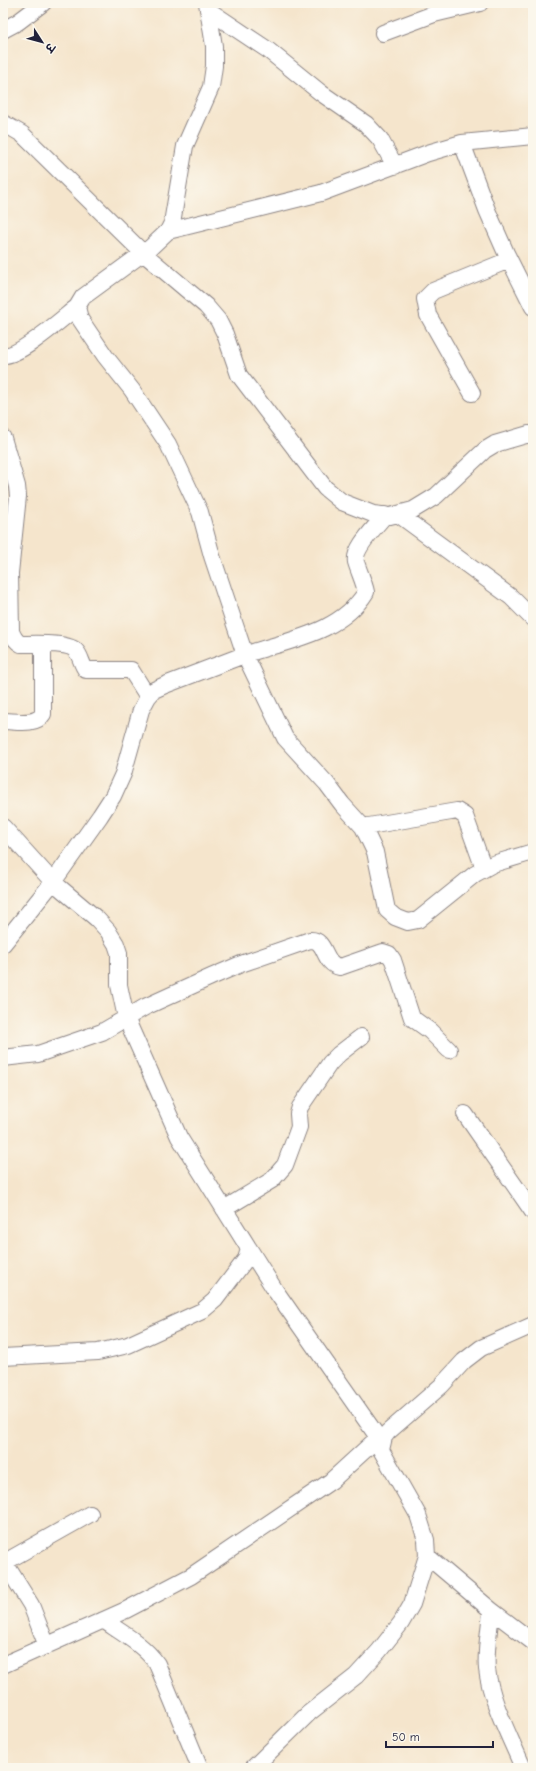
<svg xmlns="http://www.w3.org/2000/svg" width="536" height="1771" viewBox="0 0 536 1771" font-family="'Comic Neue','Playpen Sans Deva',sans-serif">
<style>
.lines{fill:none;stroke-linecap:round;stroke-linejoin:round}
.minor-casing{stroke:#8c8484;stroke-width:18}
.minor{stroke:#fff;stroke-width:16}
</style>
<rect width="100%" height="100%" fill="#fbf7ec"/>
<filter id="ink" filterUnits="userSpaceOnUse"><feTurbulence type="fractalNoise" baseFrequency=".025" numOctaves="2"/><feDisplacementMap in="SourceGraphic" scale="8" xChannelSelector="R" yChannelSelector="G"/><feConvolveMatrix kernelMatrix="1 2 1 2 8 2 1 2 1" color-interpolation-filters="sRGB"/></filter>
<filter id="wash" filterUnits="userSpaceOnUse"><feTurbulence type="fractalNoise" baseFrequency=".012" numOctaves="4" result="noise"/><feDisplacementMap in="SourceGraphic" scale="16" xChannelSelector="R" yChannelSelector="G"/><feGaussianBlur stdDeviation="0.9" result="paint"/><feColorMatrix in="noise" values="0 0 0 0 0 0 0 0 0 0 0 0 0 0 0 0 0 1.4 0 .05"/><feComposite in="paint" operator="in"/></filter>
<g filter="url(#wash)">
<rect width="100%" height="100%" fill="#f5e5cc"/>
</g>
<g filter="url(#ink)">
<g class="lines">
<defs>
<path id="minor" d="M207 3 214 46V66L211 87 185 146 172 223 168 231 150 248 83 297 77 307 80 319 105 356 132 390 168 444 200 512 212 556 245 655 285 738 327 784 342 804 363 827 375 852 387 910 395 917 408 922 418 920 475 874 493 864 533 852
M208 10 268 50 321 93 366 124 380 139 395 166
M3 30 18 22 43 3
M383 33 434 14 480 3
M3 123 22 134 143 253 206 306 218 320 225 334 239 375 325 488 342 502 373 514 390 516 398 514 413 510 436 496 485 450 495 444 529 434 533 436
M462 143 487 210 506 253 533 307
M168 231 321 193 428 153 462 143 533 136
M3 355C18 358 64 317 77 307
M472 393 428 315 425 299 433 291 509 260
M3 438 17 486 18 496 10 573 11 631C13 637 15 641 21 644 33 644 69 642 76 651 81 656 81 664 86 670H131L148 697
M398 514 511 597 533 619
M3 721C15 721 36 726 43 714V645
M3 827 53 882 97 919 108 931 116 944 119 953V985L126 1018 179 1137 275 1290 382 1443
M363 827 457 811 465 816 484 869
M3 944 53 882 100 816 113 796 123 774 141 710 148 697 154 690 165 685C191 675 218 665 244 655 287 640 340 634 366 592 364 582 359 572 356 562 353 548 377 526 385 515
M3 1058 38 1054 102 1032 145 1007 211 977 241 964 310 940C327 939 322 964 340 967L383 952 389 954 393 960 412 1018 430 1031 449 1050
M465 1114 533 1212
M224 1209 272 1180 285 1165 299 1127 298 1114 300 1107 330 1063 339 1054 361 1037
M3 1357 98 1352 128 1345 202 1311 215 1300 246 1259 249 1249
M427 1556 491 1610 533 1642
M3 1560 31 1605 47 1646
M5 1562 90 1514
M491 1610C490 1628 485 1651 487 1669 491 1703 510 1736 523 1768
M103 1620C122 1633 144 1645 157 1664L200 1768
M3 1665 126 1610 191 1576 331 1481 379 1437
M253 1768 309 1713 356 1676 379 1651 401 1623 412 1604 427 1556 426 1540 418 1515 381 1450 384 1437 388 1432 441 1386 464 1361 481 1348 533 1325"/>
</defs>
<!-- minor casing -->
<use href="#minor" class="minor-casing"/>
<!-- minor -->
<use href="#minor" class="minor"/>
</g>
</g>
<!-- margin -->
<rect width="536" height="1771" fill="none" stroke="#fbf7ec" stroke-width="16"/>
<!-- north arrow -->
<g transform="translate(42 42) rotate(126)" stroke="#fbf7ec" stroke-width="3" paint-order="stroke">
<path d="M0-3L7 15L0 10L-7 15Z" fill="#22223b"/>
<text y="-6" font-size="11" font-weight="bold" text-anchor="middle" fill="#22223b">उ</text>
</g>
<!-- scale -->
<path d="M386 1741v6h107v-6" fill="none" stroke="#22223b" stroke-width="2"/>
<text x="392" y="1741" font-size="12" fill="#22223b" stroke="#fbf7ec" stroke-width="3" paint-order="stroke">50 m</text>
</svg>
